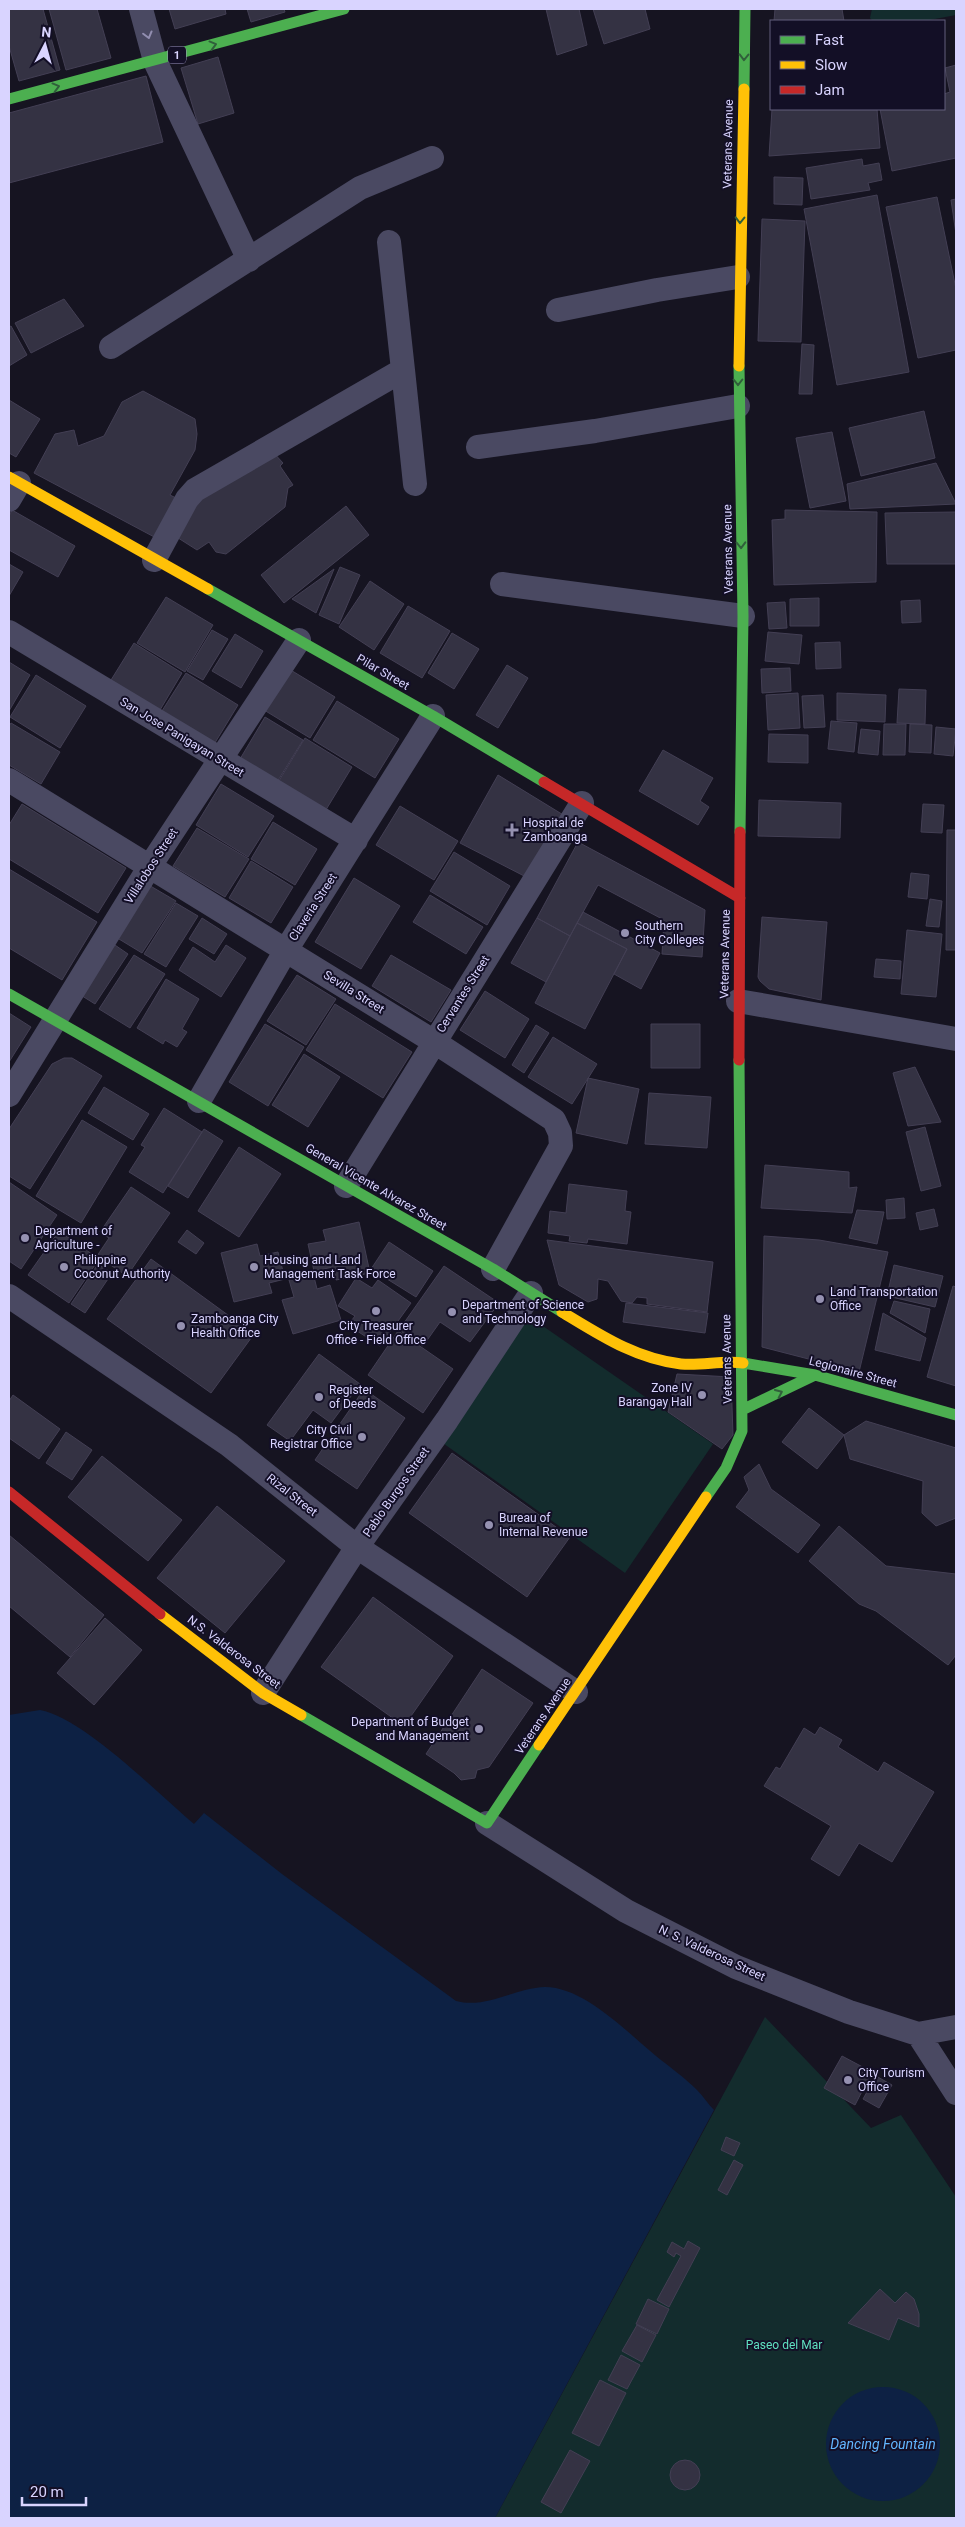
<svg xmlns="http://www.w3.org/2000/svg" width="965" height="2527" viewBox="0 0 965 2527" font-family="Roboto,sans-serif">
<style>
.green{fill:#132c2d}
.water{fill:#0d2144}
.building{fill:#343243;stroke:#433f54}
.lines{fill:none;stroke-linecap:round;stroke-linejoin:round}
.street{stroke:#4a4962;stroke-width:24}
.fast{stroke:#4caf50;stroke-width:11}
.slow{stroke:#ffc107;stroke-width:11}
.jam{stroke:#c62828;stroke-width:11}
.oneway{stroke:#928eb0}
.oneway2{stroke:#305f3b}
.poi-dot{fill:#9591b1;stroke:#130f26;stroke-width:2}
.labels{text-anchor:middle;stroke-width:4;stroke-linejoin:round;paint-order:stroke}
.shield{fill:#130f26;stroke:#9e99be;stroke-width:1}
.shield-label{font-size:11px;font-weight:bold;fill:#d9d4ff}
.street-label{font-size:12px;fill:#d9d4ff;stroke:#130f26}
.poi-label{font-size:12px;fill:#d9d4ff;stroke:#130f26;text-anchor:start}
.park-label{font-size:12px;fill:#5fe0c0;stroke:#130f26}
.water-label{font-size:14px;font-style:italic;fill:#62b6ff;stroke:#130f26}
</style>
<rect width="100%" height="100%" fill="#161421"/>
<!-- green -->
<path class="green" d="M872 9H956V15L924 21H873L870 18Z
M527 1315 713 1444 625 1573 440 1441Z
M765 2017 871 2128 901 2115 956 2197V2518H495Z"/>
<!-- water -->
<path class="water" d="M40 1710C84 1718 157 1793 194 1824L204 1813 282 1874 456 2001C487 2009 514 1988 545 1987 584 1987 627 2032 656 2056 670 2067 685 2078 697 2090 703 2096 708 2104 714 2110L495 2518H9V1715Z
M826 2444a57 57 0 1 1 114 0a57 57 0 1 1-114 0Z"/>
<!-- building -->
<path class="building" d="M9 9H43L60 70 19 81 9 46Z
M49 9H97L111 58 66 70Z
M169 9H225L226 14 175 29Z
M247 9H284L285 12 251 22Z
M546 9H579L587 45 557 55Z
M593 9H645L650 29 604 44Z
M775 9H842L844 21H774Z
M218 57 234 113 198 124 181 68Z
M956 65V158L892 171 880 109H944V94L950 92 945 68Z
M146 76 163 142 9 183V113Z
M772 109H877L880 148 769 156Z
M862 159 863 166 879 163 882 180 868 183 870 190 811 199 806 168Z
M774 177 803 178 802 205 774 204Z
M877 195 909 372 837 385 804 209Z
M937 197 956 289V350L918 358 886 207Z
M956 199V234L951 200Z
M762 219 805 221 801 342 758 341Z
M64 299 84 326 31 353 15 323Z
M11 326 27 355 9 366V327Z
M802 344 814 345 812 394H799Z
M143 391 195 419 197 434 195 450 170 495 180 500 158 539 34 473 55 434 74 430 78 446 104 436 122 402Z
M9 400 40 419 16 457 9 453Z
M924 411 935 458 861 476 849 428Z
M832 432 846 501 810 508 796 438Z
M272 451 283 463 280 466 293 485 288 488 285 507 226 554 216 552 209 542 197 550 175 536 194 497Z
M936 463 956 504 850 509 847 484Z
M346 506 369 535 284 603 261 575Z
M12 510 75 546 58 577 9 550V516Z
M785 510 877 512 876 582 774 585 772 520 785 519Z
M956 512V564H887L885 513Z
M9 564 23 572 9 596Z
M340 567 360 575 339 624 319 615Z
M334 569 316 613 292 599Z
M370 581 404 604 374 650 339 627Z
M166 597 213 625 185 672 137 643Z
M819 598V626H790V599Z
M920 600 921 622 902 623 901 601Z
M785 602 787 628 769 629 767 603Z
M408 606 450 631 422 678 380 653Z
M212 630 228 639 203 680 187 671Z
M768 632 802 635 799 664 765 661Z
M452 633 479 649 454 689 428 673Z
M235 634 263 651 241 688 212 671Z
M840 642 841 668 816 669 815 643Z
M134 643 182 673 160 710 111 680Z
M9 662 30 675 9 711Z
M507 665 528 678 498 728 476 715Z
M790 668 791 691 762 693 761 669Z
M289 669 335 697 310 738 264 710Z
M186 673 238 705 213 746 160 714Z
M36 675 86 706 60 748 10 717Z
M899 689 926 690 925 724 897 723Z
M798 693 800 728 768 730 766 695Z
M837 693 886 695 885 722 837 720Z
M823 695 825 727 804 728 802 696Z
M337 701 399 739 375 778 313 740Z
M265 717 303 740 277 782 240 759Z
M831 721 857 723 854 752 828 749Z
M11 723 60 752 41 784 9 765V726Z
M884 724H906L905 755H883Z
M910 724 932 725 931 753 909 752Z
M936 727 956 729 953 756 934 754Z
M861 729 880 731 878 755 858 753Z
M769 734 808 735V763L768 762Z
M305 738 352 767 324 813 277 784Z
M663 750 713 778 700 801 709 807 698 825 639 791Z
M498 775 565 816 528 878 460 843Z
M221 784 274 816 248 857 196 825Z
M759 800 841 803 840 838 758 836Z
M22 804 126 868 98 913 9 859V825Z
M923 804 944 805 942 833 921 832Z
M400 806 458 841 434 880 376 845Z
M273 822 317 849 295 885 251 859Z
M197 828 249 859 225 897 173 866Z
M947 830H956V950H946Z
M578 842 705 910 702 957 662 954 664 920 598 885 570 936 537 918Z
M454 852 510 886 487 925 430 891Z
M251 861 293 887 271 923 229 898Z
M9 869 97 922 62 980 9 948Z
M911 873 929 875 927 899 908 897Z
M354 878 400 906 361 969 315 942Z
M147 884 176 901 142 953 114 936Z
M430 895 483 927 466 954 413 922Z
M930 899 942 901 939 927 926 926Z
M176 903 198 916 166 967 144 954Z
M583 912 660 953 641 989 614 974 627 949 577 923Z
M762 917 827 922 821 1000 769 989 760 981 758 977Z
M202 918 227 934 214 954 189 939Z
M537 918 570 936 546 982 511 963Z
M577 923 627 949 585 1029 535 1003Z
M907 930 942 934 936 997 901 994Z
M112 943 128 954 95 1004 79 994Z
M226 945 246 958 221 997 179 970 193 947 215 962Z
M134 955 165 974 130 1028 99 1009Z
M391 955 451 990 431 1022 372 986Z
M876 959 901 961 900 979 874 977Z
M297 975 336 999 306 1045 267 1021Z
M166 979 199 999 182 1029 187 1032 177 1047 165 1040 163 1044 137 1028Z
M485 991 529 1019 505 1058 460 1030Z
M335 1004 412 1052 383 1098 306 1050Z
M9 1013 31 1027 9 1062Z
M265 1024 304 1047 268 1106 229 1082Z
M651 1024H700V1068H651Z
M536 1025 549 1033 524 1073 512 1065Z
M553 1037 597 1064 572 1104 528 1077Z
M304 1054 340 1077 308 1127 272 1105Z
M64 1058H72L102 1076 30 1189 9 1176V1129L52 1064Z
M915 1067 941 1122 908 1126 893 1073Z
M588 1078 639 1089 627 1144 576 1133Z
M104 1087 149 1114 133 1140 88 1113Z
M649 1093 711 1097 707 1148 645 1144Z
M164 1108 202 1132 163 1193 129 1172 145 1147 141 1145Z
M82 1120 127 1147 81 1223 36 1196Z
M925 1127 941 1186 921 1191 906 1132Z
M204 1129 223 1141 188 1198 168 1186Z
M239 1147 281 1174 239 1237 198 1211Z
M765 1165 849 1172V1188L857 1187 852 1213 761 1208Z
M9 1182 57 1215 21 1269 9 1261Z
M569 1184 627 1191 625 1211 631 1212 627 1244 588 1239 587 1243 569 1241 570 1236 548 1233 550 1211 566 1213Z
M131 1187 170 1213 127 1276 97 1256 109 1238 100 1232Z
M904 1198 905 1218 887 1219 886 1200Z
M934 1209 938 1226 920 1230 916 1213Z
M857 1210 884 1212 877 1244 849 1238Z
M359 1222 370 1273 336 1280 333 1267 314 1271 308 1244 326 1241 323 1230Z
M187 1230 204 1243 196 1254 178 1242Z
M59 1231 99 1259 69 1303 28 1275Z
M764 1236 819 1240 888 1252 859 1372 762 1347Z
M547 1240 713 1262 707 1312 647 1304V1298L637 1297 632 1303 621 1301 608 1281 598 1279 597 1299 588 1302 559 1285Z
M389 1242 433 1271 416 1297 371 1269Z
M257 1244 260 1256 278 1252 285 1279 269 1283 272 1293 234 1302 221 1253Z
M151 1259 254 1334 211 1393 107 1319Z
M98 1264 112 1273 85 1313 71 1304Z
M894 1265 943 1276 935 1307 887 1296Z
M444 1266 499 1303 470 1342 440 1322 423 1346 399 1330Z
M313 1273 317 1289 330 1285 341 1320 293 1334 282 1300 294 1297 289 1280Z
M356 1278 372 1288 378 1280 411 1303 380 1346 348 1325 355 1316 338 1306Z
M953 1286 956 1287V1386L927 1377Z
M894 1301 930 1309 925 1333 890 1313Z
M626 1303 708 1313 705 1333 623 1322Z
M883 1313 926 1338 920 1361 875 1350Z
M398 1331 453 1369 423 1413 368 1375Z
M319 1354 360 1384 331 1423 313 1410 290 1441 267 1425Z
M677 1374 731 1377 733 1435 722 1449 668 1412Z
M364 1389 405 1418 357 1489 315 1460Z
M13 1395 60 1429 39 1459 9 1438V1401Z
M809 1408 844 1435 817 1469 782 1442Z
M866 1421 956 1448V1518L936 1526 922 1513 923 1481 850 1459 844 1435Z
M66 1432 92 1450 72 1480 46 1463Z
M452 1453 570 1537 527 1597 409 1513Z
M102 1456 182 1520 148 1561 68 1497Z
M759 1464 771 1489 820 1525 798 1553 736 1507 749 1490 744 1477Z
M217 1506 285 1561 225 1633 157 1578Z
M839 1526 886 1566 956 1574V1655L948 1665 876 1611 859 1604 809 1561Z
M9 1535 104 1615 70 1657 9 1606Z
M373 1597 453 1656 404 1726 321 1667Z
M105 1618 142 1650 94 1705 57 1673Z
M482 1669 533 1703 489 1767 477 1770 475 1778 461 1780 454 1773 426 1754Z
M820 1727 842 1740 838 1747 878 1772 884 1762 934 1792 892 1862 859 1843 839 1876 811 1859 831 1826 764 1786 776 1767 780 1769 804 1728 815 1735Z
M842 2056 872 2072 855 2105 824 2088Z
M876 2076 892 2085 879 2108 863 2099Z
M726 2137 740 2143 734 2156 721 2150Z
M734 2160 743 2165 727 2195 718 2190Z
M688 2241 700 2248 669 2307 657 2300 681 2256 676 2253 674 2257 667 2252 672 2242 684 2249Z
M880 2289 895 2303 906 2292 914 2299 919 2314V2327L898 2318 889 2340 848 2323Z
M648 2299 669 2309 657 2334 636 2324Z
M637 2325 656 2335 642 2362 622 2351Z
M621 2355 640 2365 627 2389 608 2380Z
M600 2380 626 2393 599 2446 572 2433Z
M570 2450 590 2461 561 2513 541 2502Z
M670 2475a15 15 0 1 1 30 0a15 15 0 1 1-30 0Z"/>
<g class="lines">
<!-- street -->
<path class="street" d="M141 9 155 61 249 260
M558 310 657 290 738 277
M111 347 360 188 432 158
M403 370 415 484
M478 447 595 431 738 406
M9 500 19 483
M154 560 187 499 195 490 403 370 389 242
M502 584 743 616
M9 632 356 840
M9 780 433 1041 554 1120 560 1133 561 1146 493 1269
M738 1001 956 1039
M9 1095 150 866 299 640
M199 1101 286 950 433 716
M346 1186 582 803
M9 1296 229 1445 357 1547 576 1692
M263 1693 357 1547 447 1420 531 1293
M487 1823 626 1911 736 1967 849 2012 918 2034 956 2027
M918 2034 956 2093"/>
<!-- fast -->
<path class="fast" d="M744 89 745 9
M9 99 344 9
M739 366 743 616 740 832
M208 589 433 716 544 782
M9 994 493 1269 562 1312
M743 1363 815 1375 956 1415
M742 1410 815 1375
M706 1497 726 1468 742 1431 739 1060
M301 1715 487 1823 539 1745"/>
<!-- slow -->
<path class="slow" d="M739 366 744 89
M9 477 208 589
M562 1312C600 1335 636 1359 681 1364 702 1366 723 1360 743 1363
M160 1614 263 1693 301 1715
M539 1745 706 1497"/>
<!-- jam -->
<path class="jam" d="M544 782 740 898
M739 1060 740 832
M9 1492 160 1614"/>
</g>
<!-- one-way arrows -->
<defs><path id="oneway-chevron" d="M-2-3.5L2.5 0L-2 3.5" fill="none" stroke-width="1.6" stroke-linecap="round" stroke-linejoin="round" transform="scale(1.25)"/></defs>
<use class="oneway" href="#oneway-chevron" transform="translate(148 35) rotate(75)"/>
<g class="oneway2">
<use href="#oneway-chevron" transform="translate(213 45) rotate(-15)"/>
<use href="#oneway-chevron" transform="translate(744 57) rotate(91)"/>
<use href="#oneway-chevron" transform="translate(56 87) rotate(-15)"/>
<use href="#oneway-chevron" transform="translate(740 220) rotate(91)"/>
<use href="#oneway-chevron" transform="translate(738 382) rotate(90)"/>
<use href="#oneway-chevron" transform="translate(741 545) rotate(89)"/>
<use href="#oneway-chevron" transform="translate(779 1393) rotate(-25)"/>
</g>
<!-- markers -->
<g class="poi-dot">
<path d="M509.5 822.5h5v5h5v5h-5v5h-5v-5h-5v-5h5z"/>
<circle cx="625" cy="933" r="5"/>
<circle cx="25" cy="1238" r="5"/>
<circle cx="64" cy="1267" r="5"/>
<circle cx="254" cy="1267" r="5"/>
<circle cx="820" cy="1299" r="5"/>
<circle cx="376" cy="1311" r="5"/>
<circle cx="452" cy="1312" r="5"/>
<circle cx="181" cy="1326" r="5"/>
<circle cx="702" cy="1395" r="5"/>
<circle cx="319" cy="1397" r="5"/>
<circle cx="362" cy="1437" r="5"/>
<circle cx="489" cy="1525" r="5"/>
<circle cx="479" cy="1729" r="5"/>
<circle cx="848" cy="2080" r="5"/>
</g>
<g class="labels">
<!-- shield labels -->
<rect class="shield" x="168" y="46.5" width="18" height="17" rx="4"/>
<g class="shield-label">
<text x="177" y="59">1</text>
</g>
<!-- street labels -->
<g class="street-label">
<text transform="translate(728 144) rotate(-89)" y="4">Veterans Avenue</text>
<text transform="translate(728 549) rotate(-91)" y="4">Veterans Avenue</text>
<text transform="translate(383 672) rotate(30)" y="4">Pilar Street</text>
<text transform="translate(182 737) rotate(31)" y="4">San Jose Panigayan Street</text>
<text transform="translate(151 866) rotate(-57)" y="4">Villalobos Street</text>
<text transform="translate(313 907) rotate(-57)" y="4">Claveria Street</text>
<text transform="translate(725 954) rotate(-89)" y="4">Veterans Avenue</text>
<text transform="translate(354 992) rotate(32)" y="4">Sevilla Street</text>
<text transform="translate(463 994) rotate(-58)" y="4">Cervantes Street</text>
<text transform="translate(376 1187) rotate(30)" y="4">General Vicente Alvarez Street</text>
<text transform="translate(727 1359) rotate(-91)" y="4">Veterans Avenue</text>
<text transform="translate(853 1372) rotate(15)" y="4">Legionaire Street</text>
<text transform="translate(396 1492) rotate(-55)" y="4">Pablo Burgos Street</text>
<text transform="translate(292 1495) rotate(38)" y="4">Rizal Street</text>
<text transform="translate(234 1652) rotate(37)" y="4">N.S. Valderosa Street</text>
<text transform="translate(543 1716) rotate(-56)" y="4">Veterans Avenue</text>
<text transform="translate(712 1953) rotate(25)" y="4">N. S. Valderosa Street</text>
</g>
<!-- poi labels -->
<g class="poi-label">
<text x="523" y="827">Hospital de<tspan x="523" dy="14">Zamboanga</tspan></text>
<text x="635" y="930">Southern<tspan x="635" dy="14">City Colleges</tspan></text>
<text x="35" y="1235">Department of<tspan x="35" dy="14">Agriculture -</tspan></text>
<text x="74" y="1264">Philippine<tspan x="74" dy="14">Coconut Authority</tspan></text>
<text x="264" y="1264">Housing and Land<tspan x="264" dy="14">Management Task Force</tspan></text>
<text x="830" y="1296">Land Transportation<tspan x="830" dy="14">Office</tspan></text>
<text x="462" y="1309">Department of Science<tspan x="462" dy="14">and Technology</tspan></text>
<text x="191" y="1323">Zamboanga City<tspan x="191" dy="14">Health Office</tspan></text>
<text x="376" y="1330" text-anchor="middle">City Treasurer<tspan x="376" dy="14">Office - Field Office</tspan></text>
<text x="692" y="1392" text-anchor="end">Zone IV<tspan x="692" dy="14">Barangay Hall</tspan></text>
<text x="329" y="1394">Register<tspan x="329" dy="14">of Deeds</tspan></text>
<text x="352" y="1434" text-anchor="end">City Civil<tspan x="352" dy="14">Registrar Office</tspan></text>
<text x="499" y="1522">Bureau of<tspan x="499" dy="14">Internal Revenue</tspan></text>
<text x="469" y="1726" text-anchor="end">Department of Budget<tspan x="469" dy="14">and Management</tspan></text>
<text x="858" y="2077">City Tourism<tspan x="858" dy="14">Office</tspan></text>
</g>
<!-- park labels -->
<g class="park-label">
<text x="784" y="2349">Paseo del Mar</text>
</g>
<!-- water labels -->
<g class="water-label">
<text x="883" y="2449">Dancing Fountain</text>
</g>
</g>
<!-- border -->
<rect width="965" height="2527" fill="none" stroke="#d9d4ff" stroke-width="20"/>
<!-- legend -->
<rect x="770" y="20" width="175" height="90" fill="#130f26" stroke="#625e7d"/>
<rect x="780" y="36" width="25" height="8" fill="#4caf50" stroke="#625e7d"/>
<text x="815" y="45" font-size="15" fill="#d9d4ff">Fast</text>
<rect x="780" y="61" width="25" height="8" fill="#ffc107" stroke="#625e7d"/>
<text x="815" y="70" font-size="15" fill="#d9d4ff">Slow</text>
<rect x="780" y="86" width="25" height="8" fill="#c62828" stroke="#625e7d"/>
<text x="815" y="95" font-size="15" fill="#d9d4ff">Jam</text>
<!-- north arrow -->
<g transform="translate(45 45) rotate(6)" stroke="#130f26" stroke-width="4" paint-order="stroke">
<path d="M0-4L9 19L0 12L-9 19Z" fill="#d9d4ff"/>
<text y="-8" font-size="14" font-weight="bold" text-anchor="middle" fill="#d9d4ff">N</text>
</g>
<!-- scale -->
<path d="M22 2497v8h64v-8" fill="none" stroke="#d9d4ff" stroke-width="2.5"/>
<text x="30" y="2497" font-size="15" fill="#d9d4ff" stroke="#130f26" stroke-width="4" paint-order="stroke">20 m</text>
</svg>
